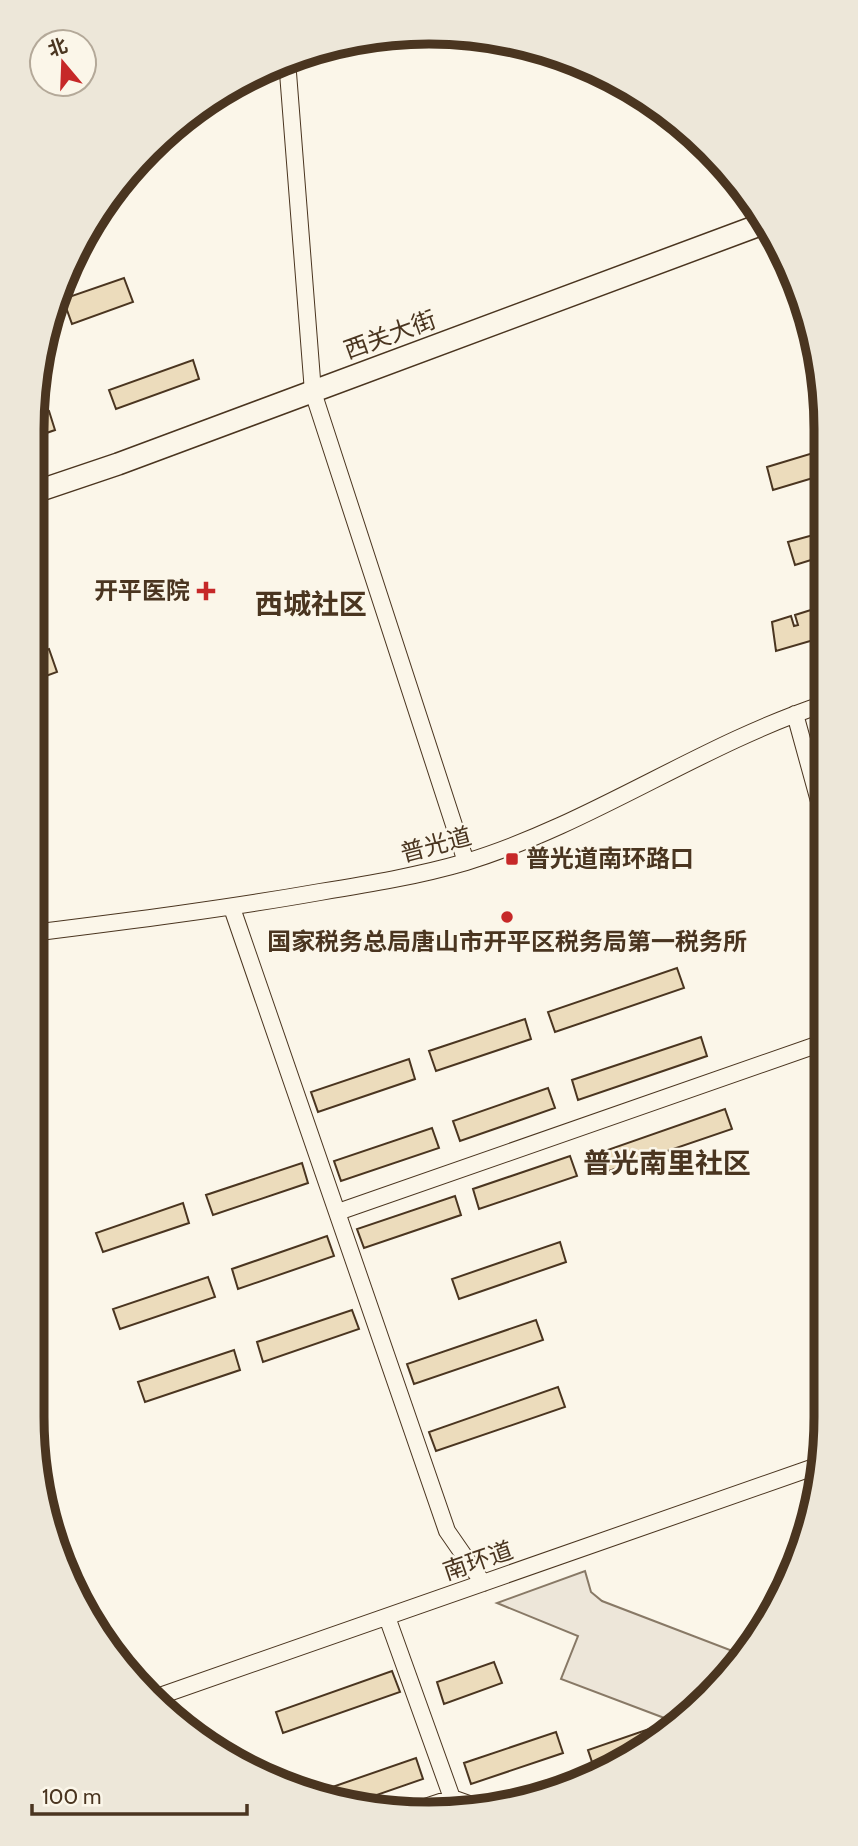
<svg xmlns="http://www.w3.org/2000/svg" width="858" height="1846" viewBox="0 0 858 1846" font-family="Cabin,'Noto Sans SC',sans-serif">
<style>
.green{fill:#ede6d9;stroke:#887966;stroke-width:2}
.building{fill:#ecdcbc;stroke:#4a3520;stroke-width:2}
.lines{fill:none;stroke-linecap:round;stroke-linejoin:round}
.minor-casing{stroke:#4a3520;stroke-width:18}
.major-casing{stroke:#4a3520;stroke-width:24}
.minor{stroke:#fbf6e9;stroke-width:16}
.major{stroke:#fbf6e9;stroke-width:21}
.poi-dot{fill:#c62828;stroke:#fbf6e9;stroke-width:2.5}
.labels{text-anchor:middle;stroke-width:5;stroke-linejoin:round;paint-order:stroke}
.street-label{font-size:24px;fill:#4a3520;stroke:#fbf6e9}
.poi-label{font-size:24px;font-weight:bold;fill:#4a3520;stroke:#fbf6e9;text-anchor:end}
.quarter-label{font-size:28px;font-weight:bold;fill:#4a3520;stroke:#fbf6e9}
.rim{fill:none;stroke:#4a3520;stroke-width:9}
</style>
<rect width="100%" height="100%" fill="#fbf6e9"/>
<!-- green -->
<path class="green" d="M585 1571 591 1592 602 1601 743 1655 728 1679 675 1722 561 1679 578 1636 497 1603Z"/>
<!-- building -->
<path class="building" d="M124 278 133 302 72 324 63 299Z
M193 360 199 379 116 409 109 390Z
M49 411 55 430 32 438 34 416Z
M823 450V475L773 490 767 467Z
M824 532V556L795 565 788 542Z
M824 607V637L776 651 772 622 791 616 794 626 798 625 795 615 814 609 817 619 822 618 819 608Z
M49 649 57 672 32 681V655Z
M677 968 684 988 555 1032 548 1012Z
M525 1019 531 1039 436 1071 429 1051Z
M701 1037 707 1056 578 1100 572 1080Z
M409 1059 415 1079 318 1112 311 1092Z
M548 1088 555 1108 460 1141 453 1121Z
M725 1109 732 1129 603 1173 596 1154Z
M432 1128 439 1148 341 1181 334 1161Z
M570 1156 577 1176 479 1209 473 1189Z
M302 1163 308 1183 213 1215 206 1195Z
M455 1196 461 1215 364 1248 357 1229Z
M183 1203 189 1223 103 1252 96 1233Z
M327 1236 334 1256 238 1289 232 1269Z
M560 1242 566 1262 459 1299 452 1279Z
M208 1277 215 1297 120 1329 113 1309Z
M352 1310 359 1329 263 1362 257 1342Z
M536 1320 543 1340 414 1384 407 1364Z
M234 1350 240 1370 145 1402 138 1382Z
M558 1387 565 1407 436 1451 429 1432Z
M494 1662 502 1683 444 1704 437 1682Z
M392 1671 400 1692 283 1733 276 1712Z
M652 1728 656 1738 631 1758 595 1771 588 1750Z
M556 1732 563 1753 471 1784 464 1763Z
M416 1758 423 1779 348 1805 315 1793Z"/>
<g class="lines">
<defs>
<path id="minor" d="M287 60 313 392 466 862
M795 714 825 823
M232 908 447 1531 483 1583
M32 933C128 921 224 909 320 892 369 884 418 876 466 862 591 824 700 745 824 704
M338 1212 825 1042
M387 1617 452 1798
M154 1698 817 1466
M419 1809 452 1798 486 1810"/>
<path id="major" d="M32 493 118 464 765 223"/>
</defs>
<!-- minor casing -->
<use href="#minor" class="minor-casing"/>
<!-- major casing -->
<use href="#major" class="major-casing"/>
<!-- minor -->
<use href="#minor" class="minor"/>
<!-- major -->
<use href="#major" class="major"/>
</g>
<!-- markers -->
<g class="poi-dot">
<path d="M202.5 580.5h7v7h7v7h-7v7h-7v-7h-7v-7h7z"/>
<rect x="505" y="852" width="14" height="14" rx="3.5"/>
<circle cx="507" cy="917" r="7"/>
</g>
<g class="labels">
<!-- street labels -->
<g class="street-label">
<text transform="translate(390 335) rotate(-20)" y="8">西关大街</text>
<text transform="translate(436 845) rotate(-15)" y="8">普光道</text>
<text transform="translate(478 1561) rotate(-19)" y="8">南环道</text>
</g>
<!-- poi labels -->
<g class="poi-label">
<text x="190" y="599">开平医院</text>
<text x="526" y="867" text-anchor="start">普光道南环路口</text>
<text x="507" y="950" text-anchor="middle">国家税务总局唐山市开平区税务局第一税务所</text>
</g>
<!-- quarter labels -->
<g class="quarter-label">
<text x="311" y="614">西城社区</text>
<text x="667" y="1173">普光南里社区</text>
</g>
</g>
<!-- crop -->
<path d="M0 0H858V1846H0ZM429 44H429A385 385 0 0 1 814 429V1417A385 385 0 0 1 429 1802H429A385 385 0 0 1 44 1417V429A385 385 0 0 1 429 44Z" fill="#ede7d9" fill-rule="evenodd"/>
<path class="rim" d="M429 44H429A385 385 0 0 1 814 429V1417A385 385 0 0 1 429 1802H429A385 385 0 0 1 44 1417V429A385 385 0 0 1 429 44Z"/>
<!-- north arrow -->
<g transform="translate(63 63) rotate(341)"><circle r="33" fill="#fbf6e9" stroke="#b4a999" stroke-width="2"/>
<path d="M0-5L12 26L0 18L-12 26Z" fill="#c62828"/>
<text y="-10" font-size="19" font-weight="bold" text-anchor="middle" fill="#4a3520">北</text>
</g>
<!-- scale -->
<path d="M32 1804v10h215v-10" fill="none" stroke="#4a3520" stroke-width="3.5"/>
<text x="42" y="1804" font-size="21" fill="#4a3520" stroke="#fbf6e9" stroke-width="5" paint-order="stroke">100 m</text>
</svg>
